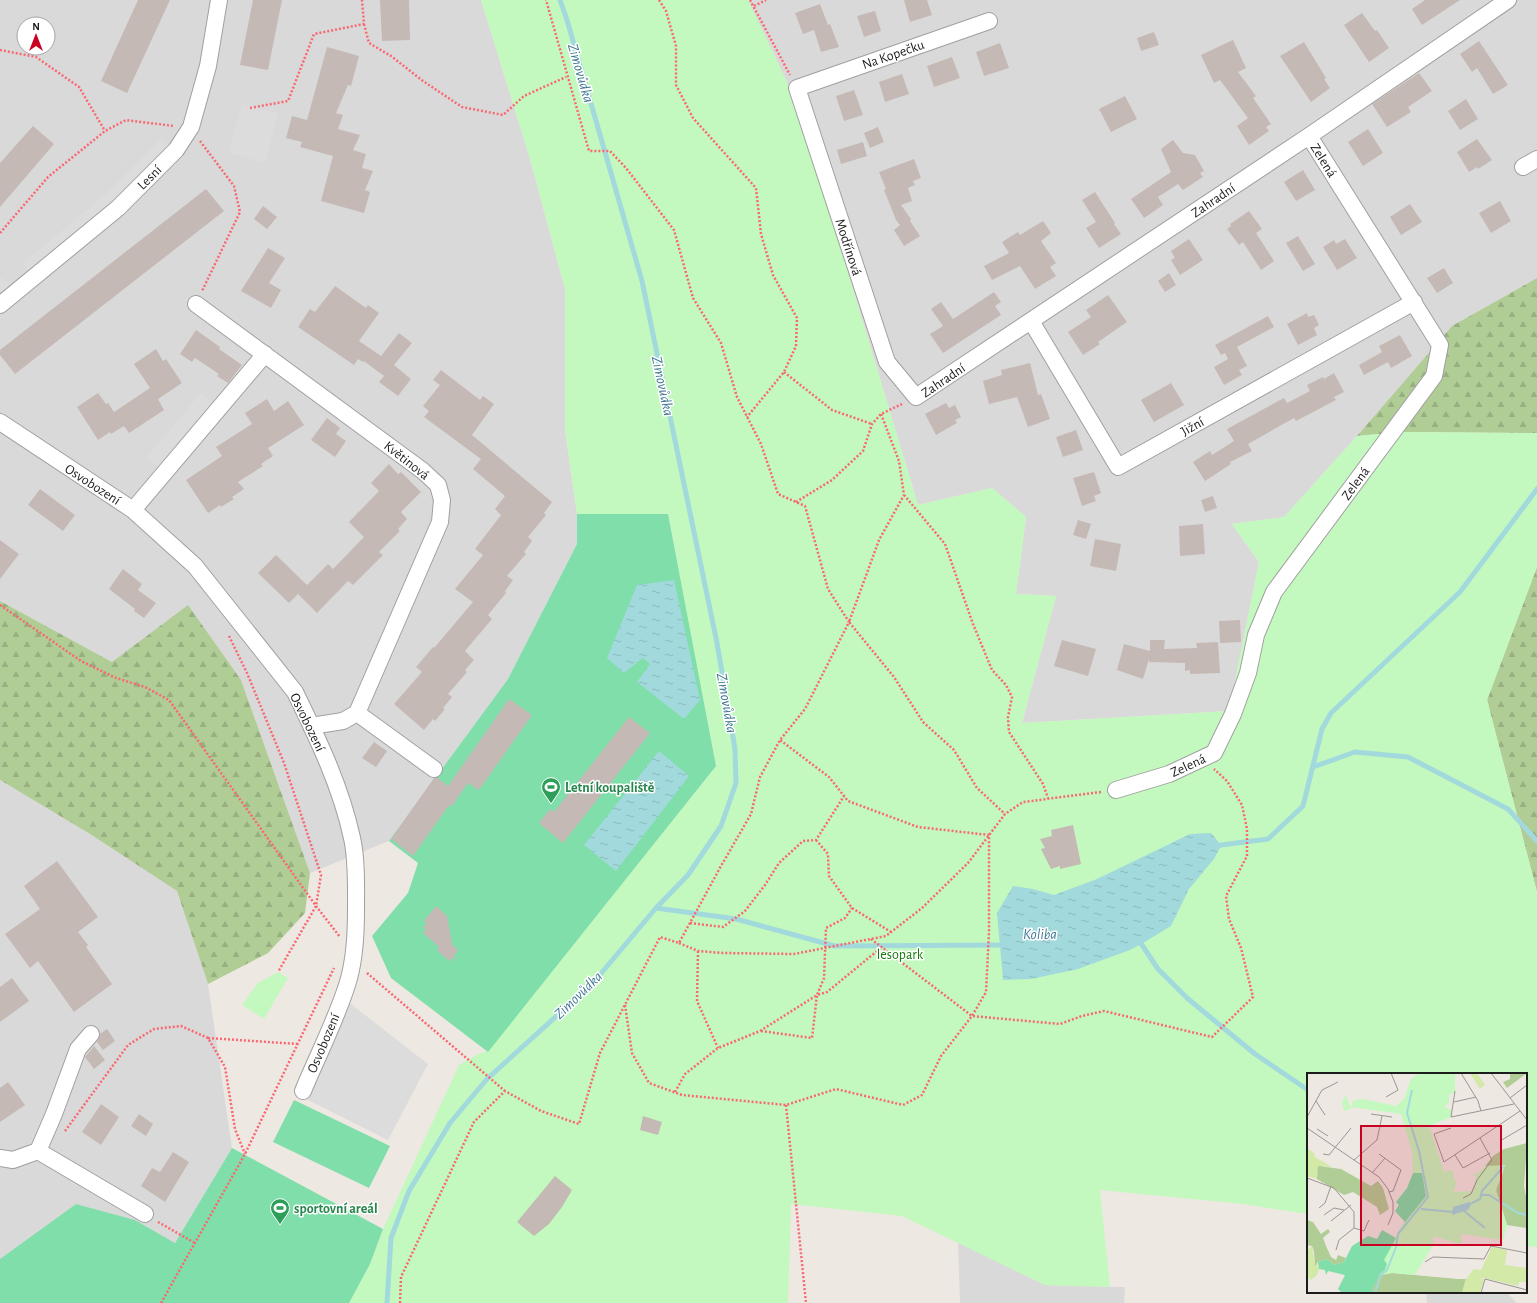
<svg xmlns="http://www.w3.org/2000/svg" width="1537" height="1303" viewBox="0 0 1537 1303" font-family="'Alegreya Sans',sans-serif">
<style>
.residential{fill:#dad9da;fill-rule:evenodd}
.forest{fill:url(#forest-firs)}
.park{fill:#c3f9be}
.pitch{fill:#7fdea9}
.parking{fill:#dcdcdc}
.water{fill:url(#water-ripples)}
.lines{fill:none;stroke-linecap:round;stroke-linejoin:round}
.stream{stroke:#a2d9dc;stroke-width:5}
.building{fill:#c5b9b5}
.street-casing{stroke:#a0a0a0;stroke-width:18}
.path{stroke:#f96771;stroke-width:2.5;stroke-dasharray:2 2;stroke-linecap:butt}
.street{stroke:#fff;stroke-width:16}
.labels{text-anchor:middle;stroke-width:3;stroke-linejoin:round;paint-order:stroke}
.street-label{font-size:14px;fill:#1c1c1c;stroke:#fff}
.leisure-label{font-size:14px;font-weight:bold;fill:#27864d;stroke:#fff;text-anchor:start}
.park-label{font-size:14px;fill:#157a0b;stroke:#fff}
.water-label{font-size:15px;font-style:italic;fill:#417994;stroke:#fff}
.inset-river{fill:none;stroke:#a2d9dc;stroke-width:2}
.inset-road{fill:none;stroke:#9a9693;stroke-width:1}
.view{fill:#c90022;fill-opacity:0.15;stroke:#c90022;stroke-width:2}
.inset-edge{fill:none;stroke:#1c1c1c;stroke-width:2}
</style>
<defs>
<pattern id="forest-firs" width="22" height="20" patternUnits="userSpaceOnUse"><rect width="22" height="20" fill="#b0cd96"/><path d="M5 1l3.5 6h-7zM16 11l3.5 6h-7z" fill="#97af81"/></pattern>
<pattern id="water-ripples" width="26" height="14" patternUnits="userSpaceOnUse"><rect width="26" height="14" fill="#a2d9dc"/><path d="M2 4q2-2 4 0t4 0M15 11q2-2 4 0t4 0" fill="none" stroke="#8bbabc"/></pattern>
</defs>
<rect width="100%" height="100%" fill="#eee8e2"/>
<!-- residential -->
<path class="residential" d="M0 0H481L530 159 565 289V430L577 514V544L508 679 389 841 310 873 241 680 112 662 0 601ZM24 24H48V48H24Z
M753 0H1537V278L1452 326 1357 436 1284 517 1232 524 1259 562 1229 711 1022 723 1056 596 1016 594 1026 517 992 488 918 505 797 103 748 2Z
M0 780 90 834 177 891 208 984 232 1148 175 1243 135 1220 76 1204 0 1259Z
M958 1242 1045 1285 1125 1287 1124 1303H960Z
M1426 1292H1506L1517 1303H1427Z"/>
<!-- forest -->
<path class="forest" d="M1537 278V433L1402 432 1357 436 1452 326Z
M1537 567V892L1487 700Z
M0 601 112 662 188 605 241 680 310 873 305 913 268 953 208 984 177 891 90 834 0 780Z"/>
<!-- park -->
<path class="park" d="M481 0H753L749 2 797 103 918 505 992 488 1026 517 1016 594 1056 596 1022 723 1229 711 1259 562 1232 524 1284 517 1357 436 1402 432 1537 433V567L1487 700 1537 892V1247L1526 1246V1074H1308V1214L1243 1204 1100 1190 1110 1287 1045 1285 902 1216 791 1204 788 1303H349L370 1264 383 1229 459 1065 478 1054 488 1051 716 766 668 514H577L565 430V289L530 159Z
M278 972 288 978 264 1019 242 1005 258 983Z"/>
<!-- pitch -->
<path class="pitch" d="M577 514H668L716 766 488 1052 391 978 372 936 408 893 418 863 389 841 508 679 577 544Z
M294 1100 390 1146 369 1188 273 1142Z
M232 1148 383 1229 370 1264 349 1303H0V1259L76 1204 135 1220 175 1243Z"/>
<!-- parking -->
<path class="parking" d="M242 104 278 113 265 163 229 153Z
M162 138 176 150 34 276 23 263 106 194Z
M2 277 15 292 0 305V279Z
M201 393 213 403 158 467 147 457Z
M343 998 428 1064 388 1140 300 1096Z"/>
<!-- water -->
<path class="water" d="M674 580 700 700 684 719 637 682 650 664 643 658 624 673 607 658 637 585Z
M659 751 689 776 616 871 584 845Z
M1211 833 1221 845 1214 859 1189 889 1171 926 1143 943 1130 950 1078 969 1031 979 1003 980 997 913 1013 886 1033 889 1054 895 1097 879 1190 834Z"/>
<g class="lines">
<!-- stream -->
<path class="stream" d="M1313 767 1355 752 1408 757 1508 809 1537 841
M1215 848 1221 845 1268 839 1303 806 1322 729 1331 713 1460 592 1537 489
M656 908 736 919 835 946 1006 945
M1138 939 1158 969 1187 998 1255 1054 1308 1090
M387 1303 391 1238 409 1191 450 1123 487 1079 593 983 656 908 688 875 721 826 736 783 735 749 717 643 642 281 567 20 560 0"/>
</g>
<!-- building -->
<path class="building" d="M138 0H170L127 93 101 81Z
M253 0H282L268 70 240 65Z
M380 0H409L410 40 382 41Z
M904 0H927L932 15 910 22Z
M1425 0H1460L1422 25 1412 9Z
M820 4 828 25 830 24 839 47 821 52 814 30 803 34 795 13Z
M875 11 881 31 864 37 857 16Z
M1362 13 1375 31 1377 30 1389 48 1369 62 1344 25Z
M1154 32 1159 45 1141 51 1137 38Z
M1233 40 1246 68 1238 72 1256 96 1253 98 1271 124 1266 127 1269 131 1249 145 1237 126 1248 118 1220 80 1214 83 1201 55Z
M1479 41 1508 85 1493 94 1477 68 1472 72 1460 54Z
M1304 42 1326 78 1324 79 1330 88 1311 102 1280 56Z
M1000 43 1009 68 984 76 976 52Z
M327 47 359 56 351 86 348 85 336 113 343 115 338 129 360 135 353 150 366 154 362 168 373 171 365 190 370 192 364 213 321 201 333 156 300 147 302 142 286 138 292 116 307 120Z
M952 57 960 78 934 87 927 66Z
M1419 73 1432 91 1408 107 1411 112 1387 127 1372 104Z
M902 74 909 94 885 102 879 82Z
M854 90 863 115 844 121 836 96Z
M1125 96 1137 119 1111 132 1099 109Z
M1466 99 1478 119 1460 130 1448 111Z
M33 126 54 144 0 207V163Z
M878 127 884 142 870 148 864 133Z
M1368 129 1383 153 1363 166 1348 142Z
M1477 139 1492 160 1478 169 1477 167 1469 172 1457 152Z
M1173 140 1183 153 1195 155 1204 171 1200 173 1203 177 1183 190 1178 184 1158 197 1163 205 1144 218 1131 199 1171 172 1161 149Z
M863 142 867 156 841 164 837 150Z
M914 159 921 178 913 181 915 185 908 188 912 201 901 205 911 219 910 221 920 236 904 246 894 230 900 225 896 220 884 190 886 189 879 172Z
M1303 170 1315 190 1296 201 1284 182Z
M206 189 224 211 15 374 0 355V350Z
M1095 192 1115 223 1114 224 1121 234 1099 248 1086 228 1096 222 1082 200Z
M1500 201 1511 221 1491 233 1479 213Z
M1410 204 1422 222 1401 235 1390 217Z
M263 206 277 217 267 229 254 219Z
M1249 211 1262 229 1256 233 1274 261 1261 270 1243 242 1239 245 1227 229 1231 226 1230 224Z
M1043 221 1051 233 1041 241 1056 263 1050 267 1056 276 1035 289 1020 266 992 280 984 266 1009 253 1002 242 1018 232 1020 235Z
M1298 236 1315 264 1303 271 1286 243Z
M1189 239 1203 260 1180 275 1171 260 1175 258 1171 251Z
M1345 239 1357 258 1337 270 1323 247 1334 240 1336 244Z
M268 248 285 258 269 283 281 290 271 308 241 291Z
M1444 268 1453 283 1437 293 1427 278Z
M1169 273 1176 285 1165 292 1158 281Z
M335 286 366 308 368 305 379 313 359 341 381 356 399 333 412 343 394 365 411 379 398 396 379 382 384 376 364 361 363 362 358 359 354 365 298 327 310 309 315 312Z
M994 292 1001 302 995 306 1001 315 943 353 930 334 943 326 931 309 941 302 953 319Z
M1108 295 1127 322 1098 342 1100 344 1083 355 1068 332 1091 317 1086 310Z
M1307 313 1308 317 1314 315 1319 325 1314 328 1317 335 1298 345 1287 324Z
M1268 316 1274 327 1237 347 1247 366 1239 370 1242 375 1224 385 1214 367 1228 359 1225 353 1233 349 1221 355 1215 345Z
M196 330 220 347 219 349 242 365 228 383 217 376 219 374 195 358 192 362 180 354Z
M1400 335 1412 356 1391 368 1388 362 1364 375 1359 365 1382 352 1379 346Z
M156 349 163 361 166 359 182 383 158 399 164 410 129 433 124 426 111 434 110 432 98 440 77 407 98 393 106 404 108 403 114 412 150 388 134 364Z
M1030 363 1038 395 1041 394 1050 419 1028 427 1017 397 989 404 983 381 1002 375 1001 370Z
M441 370 480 400 483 396 494 404 472 435 552 502 544 513 546 515 528 537 532 541 524 552 526 554 507 576 513 580 505 591 506 593 488 615 492 619 465 651 474 660 465 670 467 672 448 694 452 697 443 708 445 709 435 721 433 719 424 730 394 704 422 672 416 667 433 647 434 648 473 602 455 589 483 555 475 549 501 515 495 509 505 496 473 469 481 459 424 417 429 411 423 406 440 385 433 380Z
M1334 373 1344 392 1334 397 1336 400 1296 421 1294 418 1248 444 1252 451 1230 462 1231 464 1205 481 1193 462 1210 451 1212 455 1234 441 1227 429 1284 398 1287 403 1310 391 1307 385 1323 377 1324 379Z
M1171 383 1184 405 1154 422 1141 400Z
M267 399 274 411 288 401 304 425 268 448 273 456 261 464 263 466 238 482 244 489 232 497 234 499 221 507 220 505 208 513 186 480 222 456 216 447 252 424 245 413Z
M946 403 949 408 955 405 961 417 955 420 957 423 936 435 925 414Z
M327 418 340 428 336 434 346 441 335 457 311 440Z
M1076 430 1083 450 1063 457 1056 437Z
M389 464 398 474 401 472 421 492 401 512 407 519 398 529 400 531 379 552 383 555 353 585 348 581 317 613 298 594 289 603 258 573 276 555 307 585 328 564 333 569 364 537 349 522 379 491 371 483Z
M1094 472 1101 493 1094 496 1096 501 1082 506 1073 478Z
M40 489 75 515 63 531 28 505Z
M1213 496 1217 508 1205 512 1201 500Z
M1078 520 1091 524 1086 539 1073 535Z
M1203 524 1205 554 1180 556 1179 526Z
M1095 539 1121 544 1116 571 1090 566Z
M0 540 19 554 0 579Z
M123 569 142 584 138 590 156 603 144 618 134 611 135 609 109 589Z
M1240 620 1241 642 1220 643 1219 621Z
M1062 640 1096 649 1088 676 1054 666Z
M1150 640H1165L1164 649 1197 648 1196 643 1218 642 1220 673 1190 674V670L1185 671V663L1149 662V659L1143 679 1117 670 1124 644 1150 651Z
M509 699 532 715 479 790 468 783 451 807 449 805 413 856 391 839 434 778H438L448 786Z
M629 717 650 733 563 843 539 823 550 809 554 812Z
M374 742 387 751 376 767 362 758Z
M1073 825 1081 864 1060 869V866L1051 869 1041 849 1045 848 1040 839 1052 836 1051 830Z
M57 861 98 917 78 932 88 945 86 947 112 984 74 1012 38 961 30 968 5 934 40 909 24 886Z
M436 906 447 916 452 944 458 950 454 955 455 960 452 958 449 961 437 950 439 947 423 933 426 930 423 927 427 923 424 921Z
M12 978 29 1001 0 1022V987Z
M107 1029 115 1041 103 1050 97 1042 100 1034Z
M94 1046 105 1060 94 1069 85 1057Z
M8 1082 25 1105 0 1122V1088Z
M101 1104 119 1117 101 1145 82 1132Z
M139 1114 153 1124 146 1136 131 1126Z
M643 1116 662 1122 658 1135 640 1130Z
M173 1152 189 1162 165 1202 141 1186 152 1168 160 1172Z
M555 1176 572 1190 562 1207 549 1224 534 1236 517 1222Z"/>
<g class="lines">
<defs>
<path id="street" d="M989 21 797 88 887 362 916 397 1309 136 1508 0
M1523 167 1537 159
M196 304 423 471 438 485 442 500 440 522 357 713 343 721 311 726
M0 305 118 208 176 150 191 127 208 66 219 0
M1031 321 1118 467 1414 302
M0 422 133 510 195 566 295 692C318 739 341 787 352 838 357 860 356 888 356 911 356 935 355 961 347 985 336 1020 317 1057 303 1091
M133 510 265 354
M357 713 434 769
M1116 790 1169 774 1214 753 1233 714 1248 673 1256 635 1274 592 1434 376 1440 345 1309 136
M38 1151 145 1214
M0 1158 13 1160 38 1151 54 1114 78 1049 91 1034"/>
</defs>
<!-- street casing -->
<use href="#street" class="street-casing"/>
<!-- path -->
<path class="path" d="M659 0 666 11 676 46V85L693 118 756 188 761 234 773 275 797 318 796 346 784 372 747 417
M750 0 790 75
M754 6 766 0
M364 24 369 43 391 56 423 81 462 107 503 115 524 96 566 77
M0 50 36 57 79 87 105 131
M250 108 288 101 314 34 364 24 362 0
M200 141 234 186 240 212 202 291
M0 233 48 177 105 131 126 120 174 126
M784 372 832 410 872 424
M881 414 899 461 904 495 879 540 849 622 894 677 923 722 954 750 977 788 1005 814
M904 495 945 544 973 624 992 670 1006 685 1012 697 1008 717 1009 732 1043 784 1048 798
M796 502 832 480 863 451 872 424 881 414 902 404
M0 605 81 661 116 678 145 687 169 700 316 906 340 937
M229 636 247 673 284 763 321 875 316 906 278 972
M816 840 828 854 829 876 852 908 891 932
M690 923 723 927 745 911 765 885 779 863 803 841 816 840 844 796
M871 939 972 1016 1060 1024 1082 1016 1104 1011 1212 1037 1253 997 1241 948 1229 919 1226 896 1247 856V829L1242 805 1227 781 1214 769
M679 943 698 951 723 953 794 954 886 936 922 908 968 863 1005 814 1023 802 1101 792
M698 951 697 1001 718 1048
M367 973 505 1091
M625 1005 632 1053 649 1083 682 1095 786 1105 836 1089 903 1105 922 1095 941 1056 972 1016 986 992 989 932V835L918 827 848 801 829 777 780 740
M761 1031 812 1038 817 995 827 992 882 947
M208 1038 298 1044
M675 1092 685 1074 718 1048 760 1031 817 995 824 978 826 928 845 918 852 908
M786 1105 806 1303
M65 1131 128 1045 154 1029 181 1026 208 1038 225 1067 235 1129 245 1154
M158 1222 195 1243
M161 1303 245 1154 334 968
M400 1303 401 1277 474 1122 505 1091 541 1111 579 1124 600 1053 660 937 679 943 721 866 751 814 760 777 780 740 805 709 849 622 828 589 805 506 778 494 761 444 737 397 721 343 693 298 674 230 626 168 610 151H589L546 0"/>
<!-- street -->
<use href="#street" class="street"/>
</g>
<!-- icons -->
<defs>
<symbol id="stadium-pin" viewBox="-11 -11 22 30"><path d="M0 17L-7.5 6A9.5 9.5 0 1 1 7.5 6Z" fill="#2e9e5b" stroke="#fff"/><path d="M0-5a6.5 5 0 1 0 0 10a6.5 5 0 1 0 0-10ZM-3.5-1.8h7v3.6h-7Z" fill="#fff"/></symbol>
</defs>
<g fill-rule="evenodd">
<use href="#stadium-pin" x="540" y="776" width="22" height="30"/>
<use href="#stadium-pin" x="269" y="1197" width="22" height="30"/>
</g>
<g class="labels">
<!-- street labels -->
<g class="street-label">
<text transform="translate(893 54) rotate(-19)" y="5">Na Kopečku</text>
<text transform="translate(1324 160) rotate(58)" y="5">Zelená</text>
<text transform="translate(149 177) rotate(-45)" y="5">Lesní</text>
<text transform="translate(1213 200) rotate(-34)" y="5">Zahradní</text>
<text transform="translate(849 247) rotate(72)" y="5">Modřínová</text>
<text transform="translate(943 380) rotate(-34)" y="5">Zahradní</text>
<text transform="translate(1192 426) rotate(-29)" y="5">Jižní</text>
<text transform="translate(407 460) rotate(38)" y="5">Květinová</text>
<text transform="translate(1355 483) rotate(-54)" y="5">Zelená</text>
<text transform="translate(93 484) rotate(33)" y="5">Osvobození</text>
<text transform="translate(308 722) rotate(64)" y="5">Osvobození</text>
<text transform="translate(1188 765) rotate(-25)" y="5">Zelená</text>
<text transform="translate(323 1043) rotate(-67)" y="5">Osvobození</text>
</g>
<!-- leisure labels -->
<g class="leisure-label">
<text x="565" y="792">Letní koupaliště</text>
<text x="294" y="1213">sportovní areál</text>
</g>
<!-- park labels -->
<g class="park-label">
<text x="900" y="959">lesopark</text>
</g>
<!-- water labels -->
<g class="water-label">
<text transform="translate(581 73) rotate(74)" y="5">Zimovůdka</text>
<text transform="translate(663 386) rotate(78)" y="5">Zimovůdka</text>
<text transform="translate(727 703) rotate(80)" y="5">Zimovůdka</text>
<text x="1040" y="939">Koliba</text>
<text transform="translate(578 995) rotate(-44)" y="5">Zimovůdka</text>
</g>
</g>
<!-- overview -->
<g transform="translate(1307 1073)">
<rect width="220" height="220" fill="#eee8e2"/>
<path d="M163 0H170L178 12 173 16ZM0 75 8 81 7 83 26 95 17 93 10 99V106L0 103ZM5 173 8 193 10 190 12 196 10 202 4 207 0 204V178ZM185 174 200 177 198 192 219 195 220 209H212L211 213 177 205 159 206 167 196 174 197Z" fill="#d2e9a7"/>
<path d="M203 0H220L200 15 196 9 203 6ZM220 70 217 113 220 129 219 155 200 152 189 117 196 99 178 93 186 83 197 76ZM11 93 34 96 64 113 71 108 76 115 82 136 73 142 70 134 46 119 37 122 10 106ZM0 147 6 149 14 161 21 156 23 159 16 165 19 173 24 184 29 187 31 182 39 185 37 189 27 192 20 186 11 189 8 193 7 178 5 173 0 172ZM85 200 151 206H159L155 220H64L73 201Z" fill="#b0cd96"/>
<path d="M113 0H148V20L142 21V29L137 34 145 37 144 44 122 53 137 99 144 97 147 100V107H150L147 119 166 118 169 104 166 101 171 100 178 93 198 92 189 117 200 152 196 167 154 161 155 170H149L126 163V172L108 202 85 200 75 202 73 201 77 187 96 150 119 123 115 100H106L105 79 94 41 44 34 46 28 55 26 89 33 97 26 104 6ZM39 22 44 36 37 38 35 29Z" fill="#c3f9be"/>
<path d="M170 205 177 206 173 220H155L159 206Z" fill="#d2e9a7"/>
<path d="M106 100H115L119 123 98 149 88 138 92 132 89 129 100 115ZM75 157 89 165 77 187 80 191 78 197 73 201 64 220H35L31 216 38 202 21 198 19 202 18 197 12 196 11 189 20 186 27 192 37 189 45 173 61 163 70 166Z" fill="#7fdea9"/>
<path d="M162 129 165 130 161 137 145 142 146 134Z" fill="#a2d9dc"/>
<path class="inset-river" d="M175 122H182L211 140 220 142M165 130 173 126 175 118 197 93M114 136 146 139M157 138 178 155M68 220 74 202 80 197 89 174 91 161 121 124 112 78 100 40 105 17"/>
<path class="inset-road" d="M154 0 171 28 174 38M184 0 220 47M148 18 144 44 207 31M79 24 91 17 84 0M203 25 220 12M9 28 18 42M147 29 169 24M64 41 85 44M0 44 15 17 31 9M0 55 72 104 81 116 86 129V140L81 152M144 55 127 61 137 89 213 38M10 56 21 63M193 68 220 52M16 81 22 82 44 55M72 81 94 97 86 118 82 119M148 82 156 95 183 80M47 87 70 67 75 43M66 99 78 85M0 105 27 115 47 139V155L32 167 29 177M156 125 164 121 170 107 185 87 173 65M12 135 18 130 24 113M17 142 27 135 37 137M24 148 44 132M47 155 57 158 62 147M118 189 126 184 177 186 184 173 220 180M174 220 178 206 220 217"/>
<path class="view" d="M54 53H194V172H54Z"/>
<rect width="220" height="220" class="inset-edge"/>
</g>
<!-- north arrow -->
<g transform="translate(36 36)"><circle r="19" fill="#ffffff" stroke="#a4a4a4"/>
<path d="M0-3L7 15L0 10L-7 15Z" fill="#c90022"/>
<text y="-6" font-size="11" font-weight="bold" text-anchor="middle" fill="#1c1c1c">N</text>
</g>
</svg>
